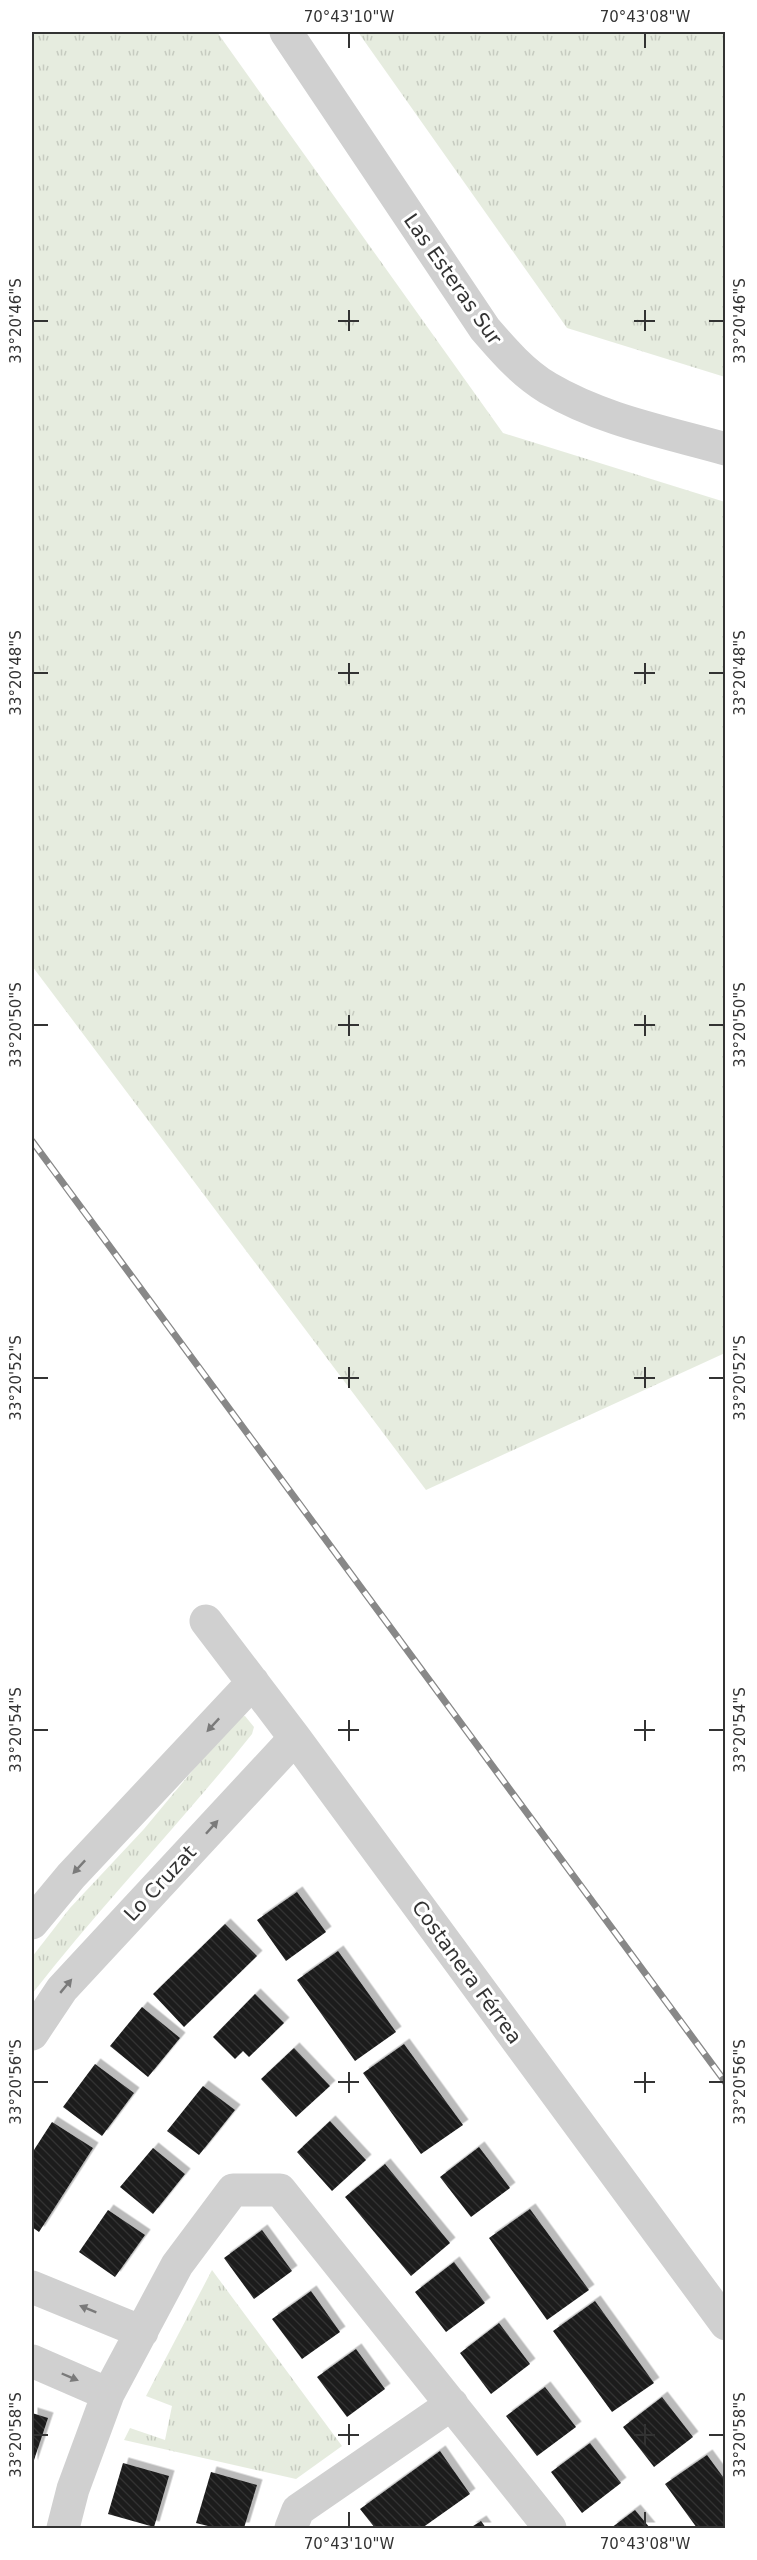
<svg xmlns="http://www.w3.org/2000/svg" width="757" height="2560" viewBox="0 0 757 2560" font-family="'DejaVu Sans',sans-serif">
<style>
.grass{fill:url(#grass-tufts)}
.building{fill:url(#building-back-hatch);filter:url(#shadow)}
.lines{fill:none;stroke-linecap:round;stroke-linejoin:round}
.minor{stroke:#d0d0d0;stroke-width:33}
.rail-casing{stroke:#888;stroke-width:7}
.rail{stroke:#fff;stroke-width:4.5;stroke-dasharray:14;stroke-linecap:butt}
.oneway{fill:#7a7a7a}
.ticks{fill:none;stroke:#333;stroke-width:2}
.labels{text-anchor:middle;stroke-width:6;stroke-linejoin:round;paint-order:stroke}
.street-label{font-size:20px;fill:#333;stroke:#fff}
.neatline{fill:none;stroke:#333;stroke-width:2}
.ticks-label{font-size:15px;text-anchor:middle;fill:#333}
</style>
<defs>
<pattern id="grass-tufts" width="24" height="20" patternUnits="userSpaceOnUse" patternTransform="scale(1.5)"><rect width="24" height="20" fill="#e6ecdf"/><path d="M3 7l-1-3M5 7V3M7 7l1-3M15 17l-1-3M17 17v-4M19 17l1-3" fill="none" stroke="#c6cbc0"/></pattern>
<pattern id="building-back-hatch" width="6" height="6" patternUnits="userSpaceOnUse" patternTransform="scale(1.5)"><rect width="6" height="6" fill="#1a1a1a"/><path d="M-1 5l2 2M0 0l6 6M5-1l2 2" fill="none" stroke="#333"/></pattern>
<filter id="shadow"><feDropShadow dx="5.5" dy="-5.5" stdDeviation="0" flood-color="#0004"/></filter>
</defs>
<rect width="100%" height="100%" fill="#fff"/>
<!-- grass -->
<path class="grass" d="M32 32H217L503 433 725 502V1353L426 1490 32 966Z
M358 32H725V377L567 328Z
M245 1716 254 1727 252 1734C181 1823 101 1905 32 1994V1957L70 1908 144 1829 237 1717Z
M212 2270 342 2446 296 2479 124 2440 130 2428 165 2440 172 2406 146 2396Z"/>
<!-- building -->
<path class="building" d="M297 1892 326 1932 286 1961 257 1920Z
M225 1924 257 1956 184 2027 153 1994Z
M338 1951 396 2032 355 2061 297 1980Z
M255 1994 284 2023 249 2057 243 2051 235 2059 213 2037Z
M142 2007 180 2038 148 2077 110 2046Z
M404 2044 463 2125 421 2154 363 2073Z
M294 2048 330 2086 296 2117 261 2079Z
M95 2064 134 2093 102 2136 63 2107Z
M203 2086 235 2110 199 2155 167 2131Z
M330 2121 366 2160 332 2191 297 2152Z
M52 2122 93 2148 39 2232 32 2227V2153Z
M479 2147 510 2188 471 2217 440 2177Z
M153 2148 185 2174 153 2214 120 2187Z
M385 2164 450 2243 411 2276 345 2197Z
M530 2209 589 2290 547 2320 489 2238Z
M108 2210 145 2235 115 2277 79 2252Z
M262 2230 292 2271 254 2299 224 2258Z
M454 2262 485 2303 446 2332 415 2292Z
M311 2291 340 2332 302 2359 272 2319Z
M595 2301 654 2383 612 2412 553 2331Z
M499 2323 530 2364 491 2394 460 2353Z
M356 2349 385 2389 347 2417 317 2377Z
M545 2387 576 2427 537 2456 506 2416Z
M662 2397 693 2437 654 2467 623 2427Z
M32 2413 48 2418 32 2466Z
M590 2443 621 2483 582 2513 551 2472Z
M440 2451 470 2494 422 2528H375L360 2509Z
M707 2455 726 2481V2528H697L665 2484Z
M123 2463 169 2476 154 2527 108 2514Z
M211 2472 257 2485 244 2528H216L196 2523Z
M635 2510 650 2528H611Z
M481 2521 486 2528H470Z"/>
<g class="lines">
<!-- minor -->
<path class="minor" d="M286 32 485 329C504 351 523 373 548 388 602 420 666 432 726 449
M206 1621 295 1738 726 2324
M32 1923 71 1876 253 1682
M32 2034 62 1989 295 1738
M32 2287 142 2332
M32 2361 108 2394
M63 2528 73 2489 108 2394 177 2265 233 2190H280L550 2528
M291 2528 298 2510 452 2404"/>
<defs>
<path id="rail" d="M32 1141 726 2083"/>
</defs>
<!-- rail casing -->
<use href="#rail" class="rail-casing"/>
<!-- rail -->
<use href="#rail" class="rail"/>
</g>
<!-- one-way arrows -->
<defs><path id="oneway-solid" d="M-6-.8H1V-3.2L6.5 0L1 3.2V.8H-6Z" transform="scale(1.5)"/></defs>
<g class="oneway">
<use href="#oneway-solid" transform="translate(213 1725) rotate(133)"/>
<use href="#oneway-solid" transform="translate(212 1827) rotate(-48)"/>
<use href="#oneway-solid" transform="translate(79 1867) rotate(133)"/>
<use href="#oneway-solid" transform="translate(66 1986) rotate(-50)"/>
<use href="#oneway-solid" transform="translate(88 2309) rotate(-158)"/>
<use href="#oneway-solid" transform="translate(70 2377) rotate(23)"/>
</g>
<!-- ticks -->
<path class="ticks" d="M349 33V48M645 33V48M349 310V331M645 310V331M33 321H48M338 321H359M634 321H655M709 321H724M349 663V684M645 663V684M33 673H48M338 673H359M634 673H655M709 673H724M349 1015V1036M645 1015V1036M33 1025H48M338 1025H359M634 1025H655M709 1025H724M349 1367V1388M645 1367V1388M33 1378H48M338 1378H359M634 1378H655M709 1378H724M349 1720V1741M645 1720V1741M33 1730H48M338 1730H359M634 1730H655M709 1730H724M349 2072V2093M645 2072V2093M33 2082H48M338 2082H359M634 2082H655M709 2082H724M349 2424V2445M645 2424V2445M33 2435H48M338 2435H359M634 2435H655M709 2435H724M349 2512V2527M645 2512V2527"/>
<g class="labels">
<!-- street labels -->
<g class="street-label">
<text transform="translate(453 279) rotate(55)" y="7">Las Esteras Sur</text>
<text transform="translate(160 1883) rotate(-47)" y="7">Lo Cruzat</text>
<text transform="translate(467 1972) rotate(54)" y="7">Costanera Férrea</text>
</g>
</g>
<!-- border -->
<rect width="757" height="2560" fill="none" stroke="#ffffff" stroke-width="66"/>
<rect x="33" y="33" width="691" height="2494" class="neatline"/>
<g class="ticks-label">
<text x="349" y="22">70°43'10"W</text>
<text x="645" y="22">70°43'08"W</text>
<text transform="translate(16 321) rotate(-90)" y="5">33°20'46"S</text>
<text transform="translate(740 321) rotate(-90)" y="5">33°20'46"S</text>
<text transform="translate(16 673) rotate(-90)" y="5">33°20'48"S</text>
<text transform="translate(740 673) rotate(-90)" y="5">33°20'48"S</text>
<text transform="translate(16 1025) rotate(-90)" y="5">33°20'50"S</text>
<text transform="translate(740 1025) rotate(-90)" y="5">33°20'50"S</text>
<text transform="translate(16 1378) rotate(-90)" y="5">33°20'52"S</text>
<text transform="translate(740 1378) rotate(-90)" y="5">33°20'52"S</text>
<text transform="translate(16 1730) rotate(-90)" y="5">33°20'54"S</text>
<text transform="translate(740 1730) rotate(-90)" y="5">33°20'54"S</text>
<text transform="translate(16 2082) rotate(-90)" y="5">33°20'56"S</text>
<text transform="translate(740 2082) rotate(-90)" y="5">33°20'56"S</text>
<text transform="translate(16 2435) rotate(-90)" y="5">33°20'58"S</text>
<text transform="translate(740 2435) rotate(-90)" y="5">33°20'58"S</text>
<text x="349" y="2549">70°43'10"W</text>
<text x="645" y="2549">70°43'08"W</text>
</g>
</svg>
